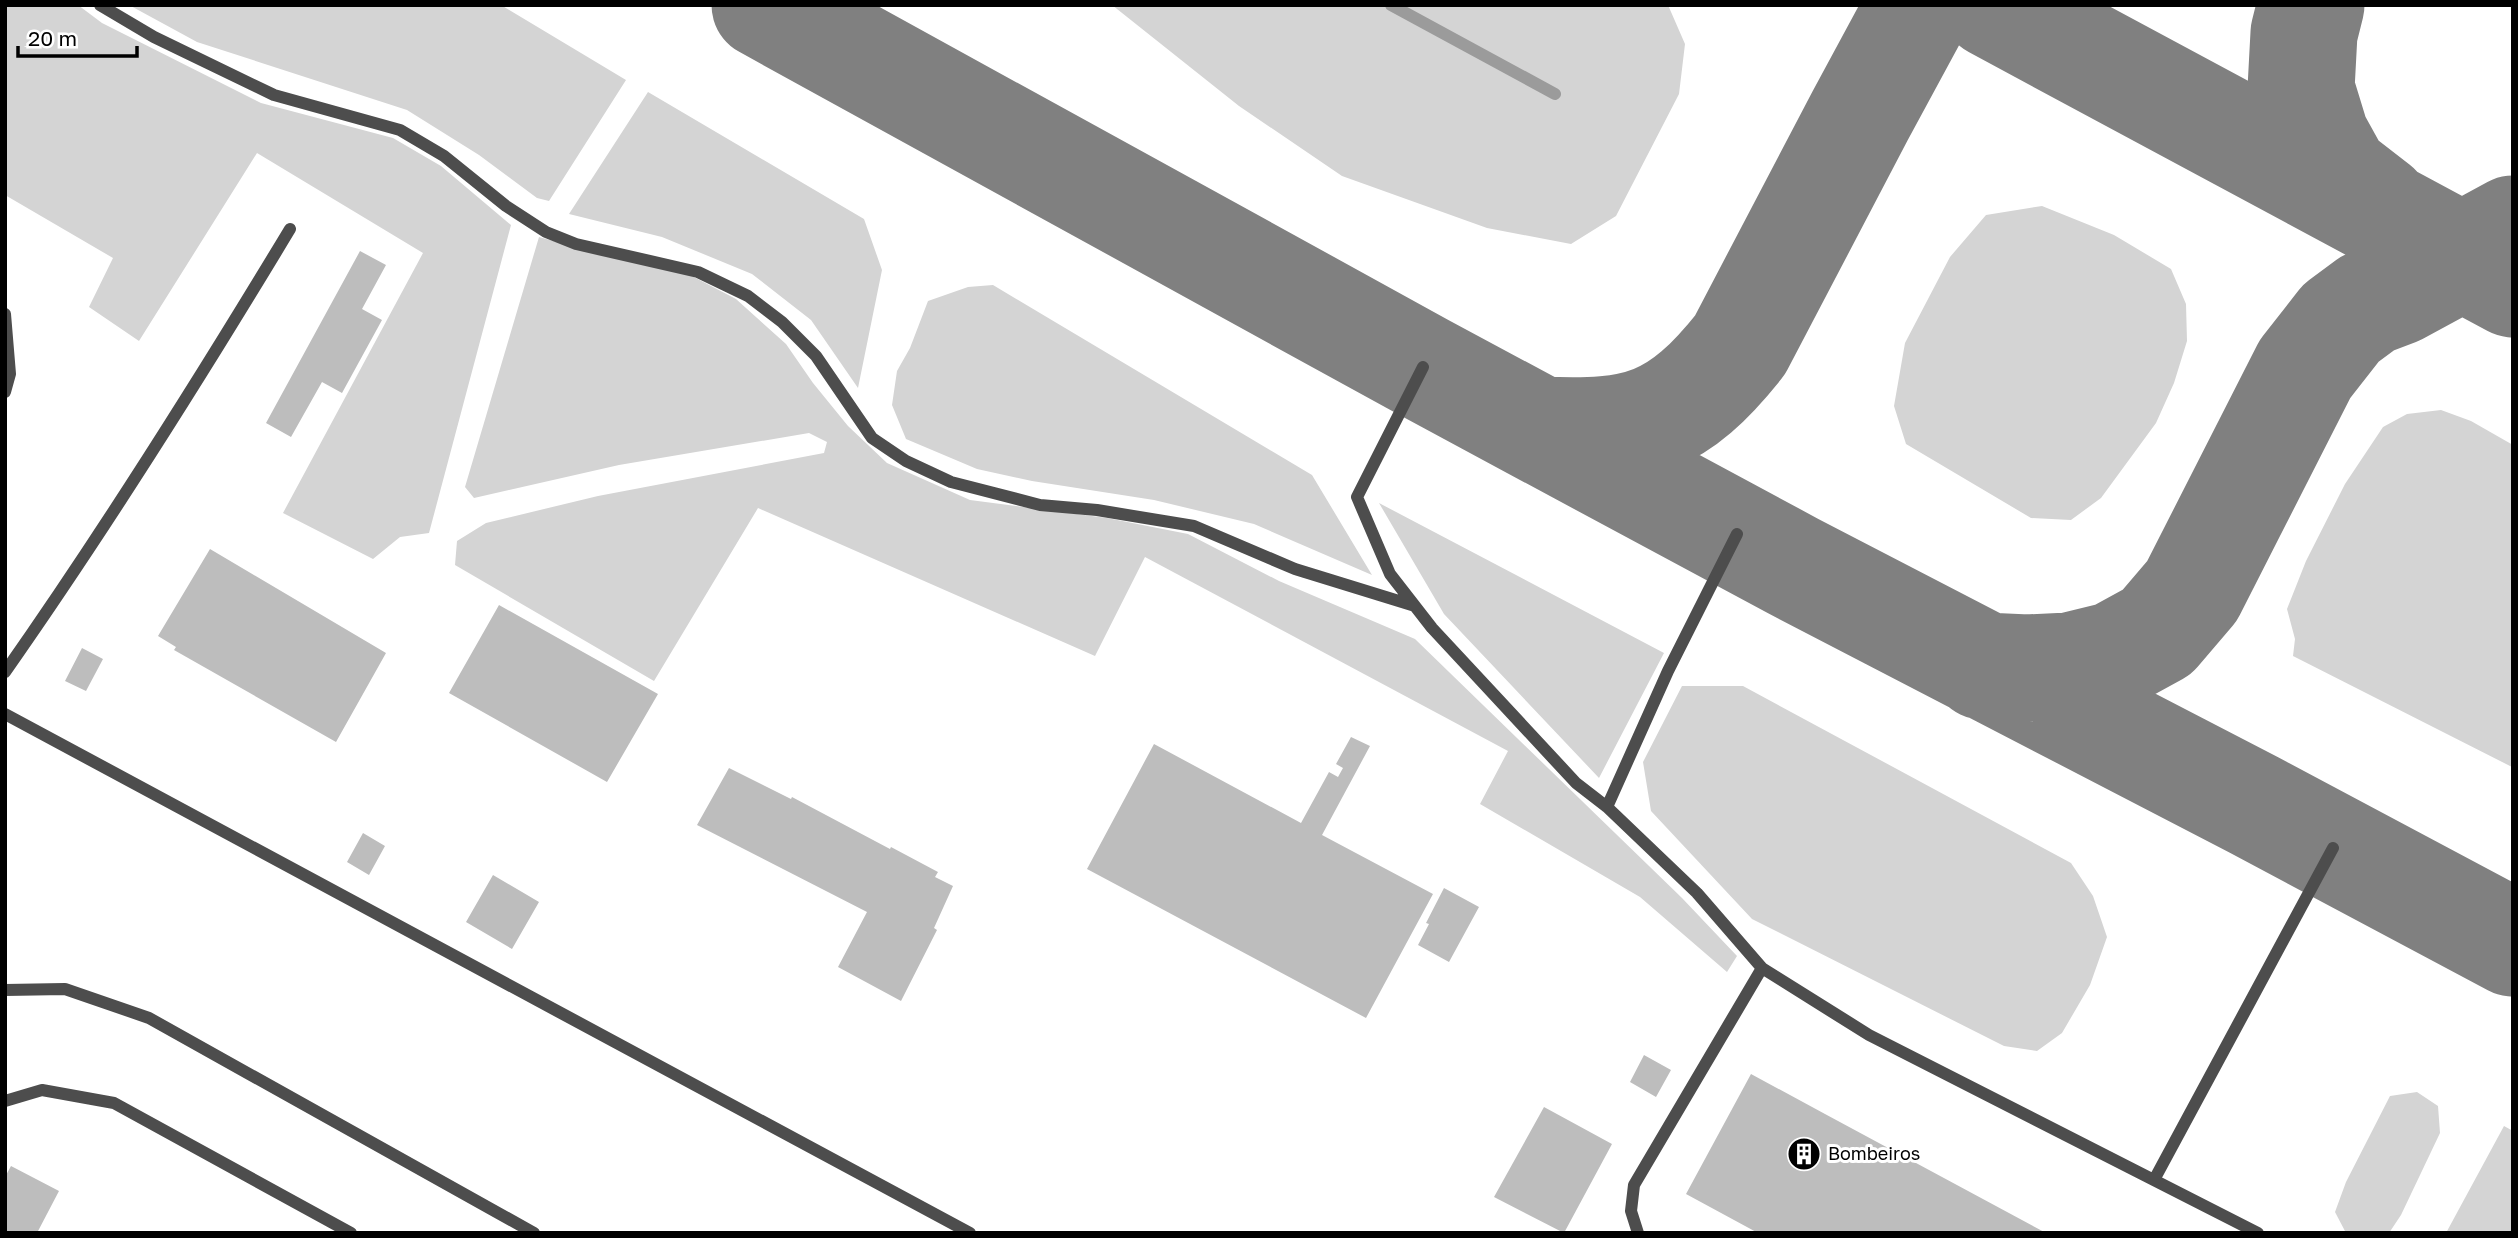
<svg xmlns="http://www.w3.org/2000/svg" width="2518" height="1238" viewBox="0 0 2518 1238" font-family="'Golos Text',sans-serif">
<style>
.green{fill:#d4d4d4}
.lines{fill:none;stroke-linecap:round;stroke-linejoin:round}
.stream{stroke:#9b9b9b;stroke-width:12}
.taxiway{stroke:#808080;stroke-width:107}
.building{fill:#bdbdbd}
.minor{stroke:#4d4d4d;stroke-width:12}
.labels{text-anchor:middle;stroke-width:6;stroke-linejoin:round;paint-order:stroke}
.poi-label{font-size:18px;fill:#000;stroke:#fff;text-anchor:start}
</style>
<rect width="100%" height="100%" fill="#fff"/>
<!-- green -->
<path class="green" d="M5 5H78L102 23 261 103 393 138 441 166 511 225 429 533 400 537 373 559 283 513 423 253 257 153 139 341 89 307 113 258 5 195Z
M129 5H501L626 80 549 201 537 198 479 155 407 110 197 42Z
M1112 5H1668L1685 44 1679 94 1616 216 1571 244 1487 228 1342 176 1239 106Z
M648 92 864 219 882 270 858 388 811 320 752 274 662 237 569 214Z
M2042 206 2114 235 2171 269 2186 304 2187 341 2174 383 2156 423 2101 498 2071 520 2031 518 1906 444 1894 406 1905 343 1950 257 1986 215Z
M539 237 619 259 690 275 736 299 786 344 813 383 848 426 887 463 970 500 1107 518 1188 534 1279 581 1415 639 1682 898 1737 956 1727 972 1640 897 1480 804 1508 751 1145 557 1095 656 758 508 654 681 455 565 457 541 486 523 598 496 824 453 827 442 809 433 619 465 474 498 465 487Z
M993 285 1312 475 1372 575 1254 524 1154 500 1032 481 977 469 906 439 892 405 897 371 910 348 928 301 968 287Z
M2441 410 2471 421 2513 445 2512 767 2293 656 2295 639 2287 609 2306 561 2345 484 2383 427 2407 414Z
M1379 503 1664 653 1599 778 1444 614Z
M1682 686H1743L2071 863 2093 896 2107 937 2090 985 2062 1033 2037 1051 2004 1046 1752 919 1651 811 1643 762Z
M2417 1092 2438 1106 2440 1133 2401 1215 2389 1233H2346L2335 1212 2346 1182 2390 1096Z
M2504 1126 2513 1131V1233H2446Z"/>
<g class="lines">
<!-- stream -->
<path class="stream" d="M1391 5 1555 94"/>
<!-- taxiway -->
<path class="taxiway" d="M765 5 1423 367 1793 566 2254 805 2513 943
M1994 5 2513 284
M2311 5 2304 33 2301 89 2316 138 2337 176 2377 207
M1541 430C1639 434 1677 424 1740 345L1860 116 1920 5
M1983 666 2027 668 2070 666 2115 655 2157 632 2192 591 2305 369 2341 323 2368 303 2397 292 2513 229"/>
</g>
<!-- building -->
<path class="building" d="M360 251 386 265 362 309 382 320 342 393 322 382 291 437 266 423Z
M210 549 386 653 336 742 174 650 176 647 158 636Z
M499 605 658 694 607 782 449 693Z
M82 648 103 659 86 691 65 681Z
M1351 737 1370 746 1322 835 1433 894 1366 1018 1087 869 1154 744 1301 823 1329 772 1338 777 1343 768 1336 764Z
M729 768 791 799 792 797 890 849 891 847 938 872 935 877 953 886 934 928 937 930 901 1001 838 967 867 912 697 825Z
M363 833 385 846 369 875 347 862Z
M493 875 539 902 512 949 466 922Z
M1444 888 1479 907 1449 962 1418 945 1429 924 1426 923Z
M1644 1055 1671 1070 1656 1097 1630 1082Z
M1751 1074 1825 1114 2046 1233H1758L1686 1194Z
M1544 1107 1612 1144 1564 1233 1494 1197Z
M11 1166 59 1191 37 1233H5V1177Z"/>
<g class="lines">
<!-- minor -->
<path class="minor" d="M100 5 154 37 274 95 400 130 444 156 506 206 546 232 576 244 698 272 748 296 782 322 816 356 872 438 906 461 951 482 1040 505 1097 510 1194 526 1295 569 1415 606
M5 314 10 374 5 392
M1423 367 1357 497 1390 574 1432 628 1576 783 1607 807 1697 893 1762 968 1869 1035 2258 1233
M5 672C106 528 199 380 290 229
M5 714 970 1233
M1607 807 1668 671 1737 534
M5 990 65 989 149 1018 534 1233
M5 1101 42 1090 114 1103 351 1233
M2154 1180 2333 848
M1638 1233 1631 1211 1634 1185 1762 968"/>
</g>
<!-- icons -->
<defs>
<symbol id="building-disc" viewBox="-11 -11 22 22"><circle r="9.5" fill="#000" stroke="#fff"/><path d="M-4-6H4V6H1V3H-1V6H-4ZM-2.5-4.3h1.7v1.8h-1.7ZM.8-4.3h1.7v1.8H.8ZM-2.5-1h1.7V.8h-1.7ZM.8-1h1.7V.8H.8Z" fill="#fff"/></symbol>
</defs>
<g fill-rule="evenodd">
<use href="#building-disc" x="1785" y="1135" width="38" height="38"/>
</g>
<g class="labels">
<!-- poi labels -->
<g class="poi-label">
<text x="1828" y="1160">Bombeiros</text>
</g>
</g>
<!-- border -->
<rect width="2518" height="1238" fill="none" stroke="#000000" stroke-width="14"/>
<!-- scale -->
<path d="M18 46v10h119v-10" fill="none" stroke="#000000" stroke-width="3.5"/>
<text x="28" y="46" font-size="21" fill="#000000" stroke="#ffffff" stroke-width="5" paint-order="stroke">20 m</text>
</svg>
